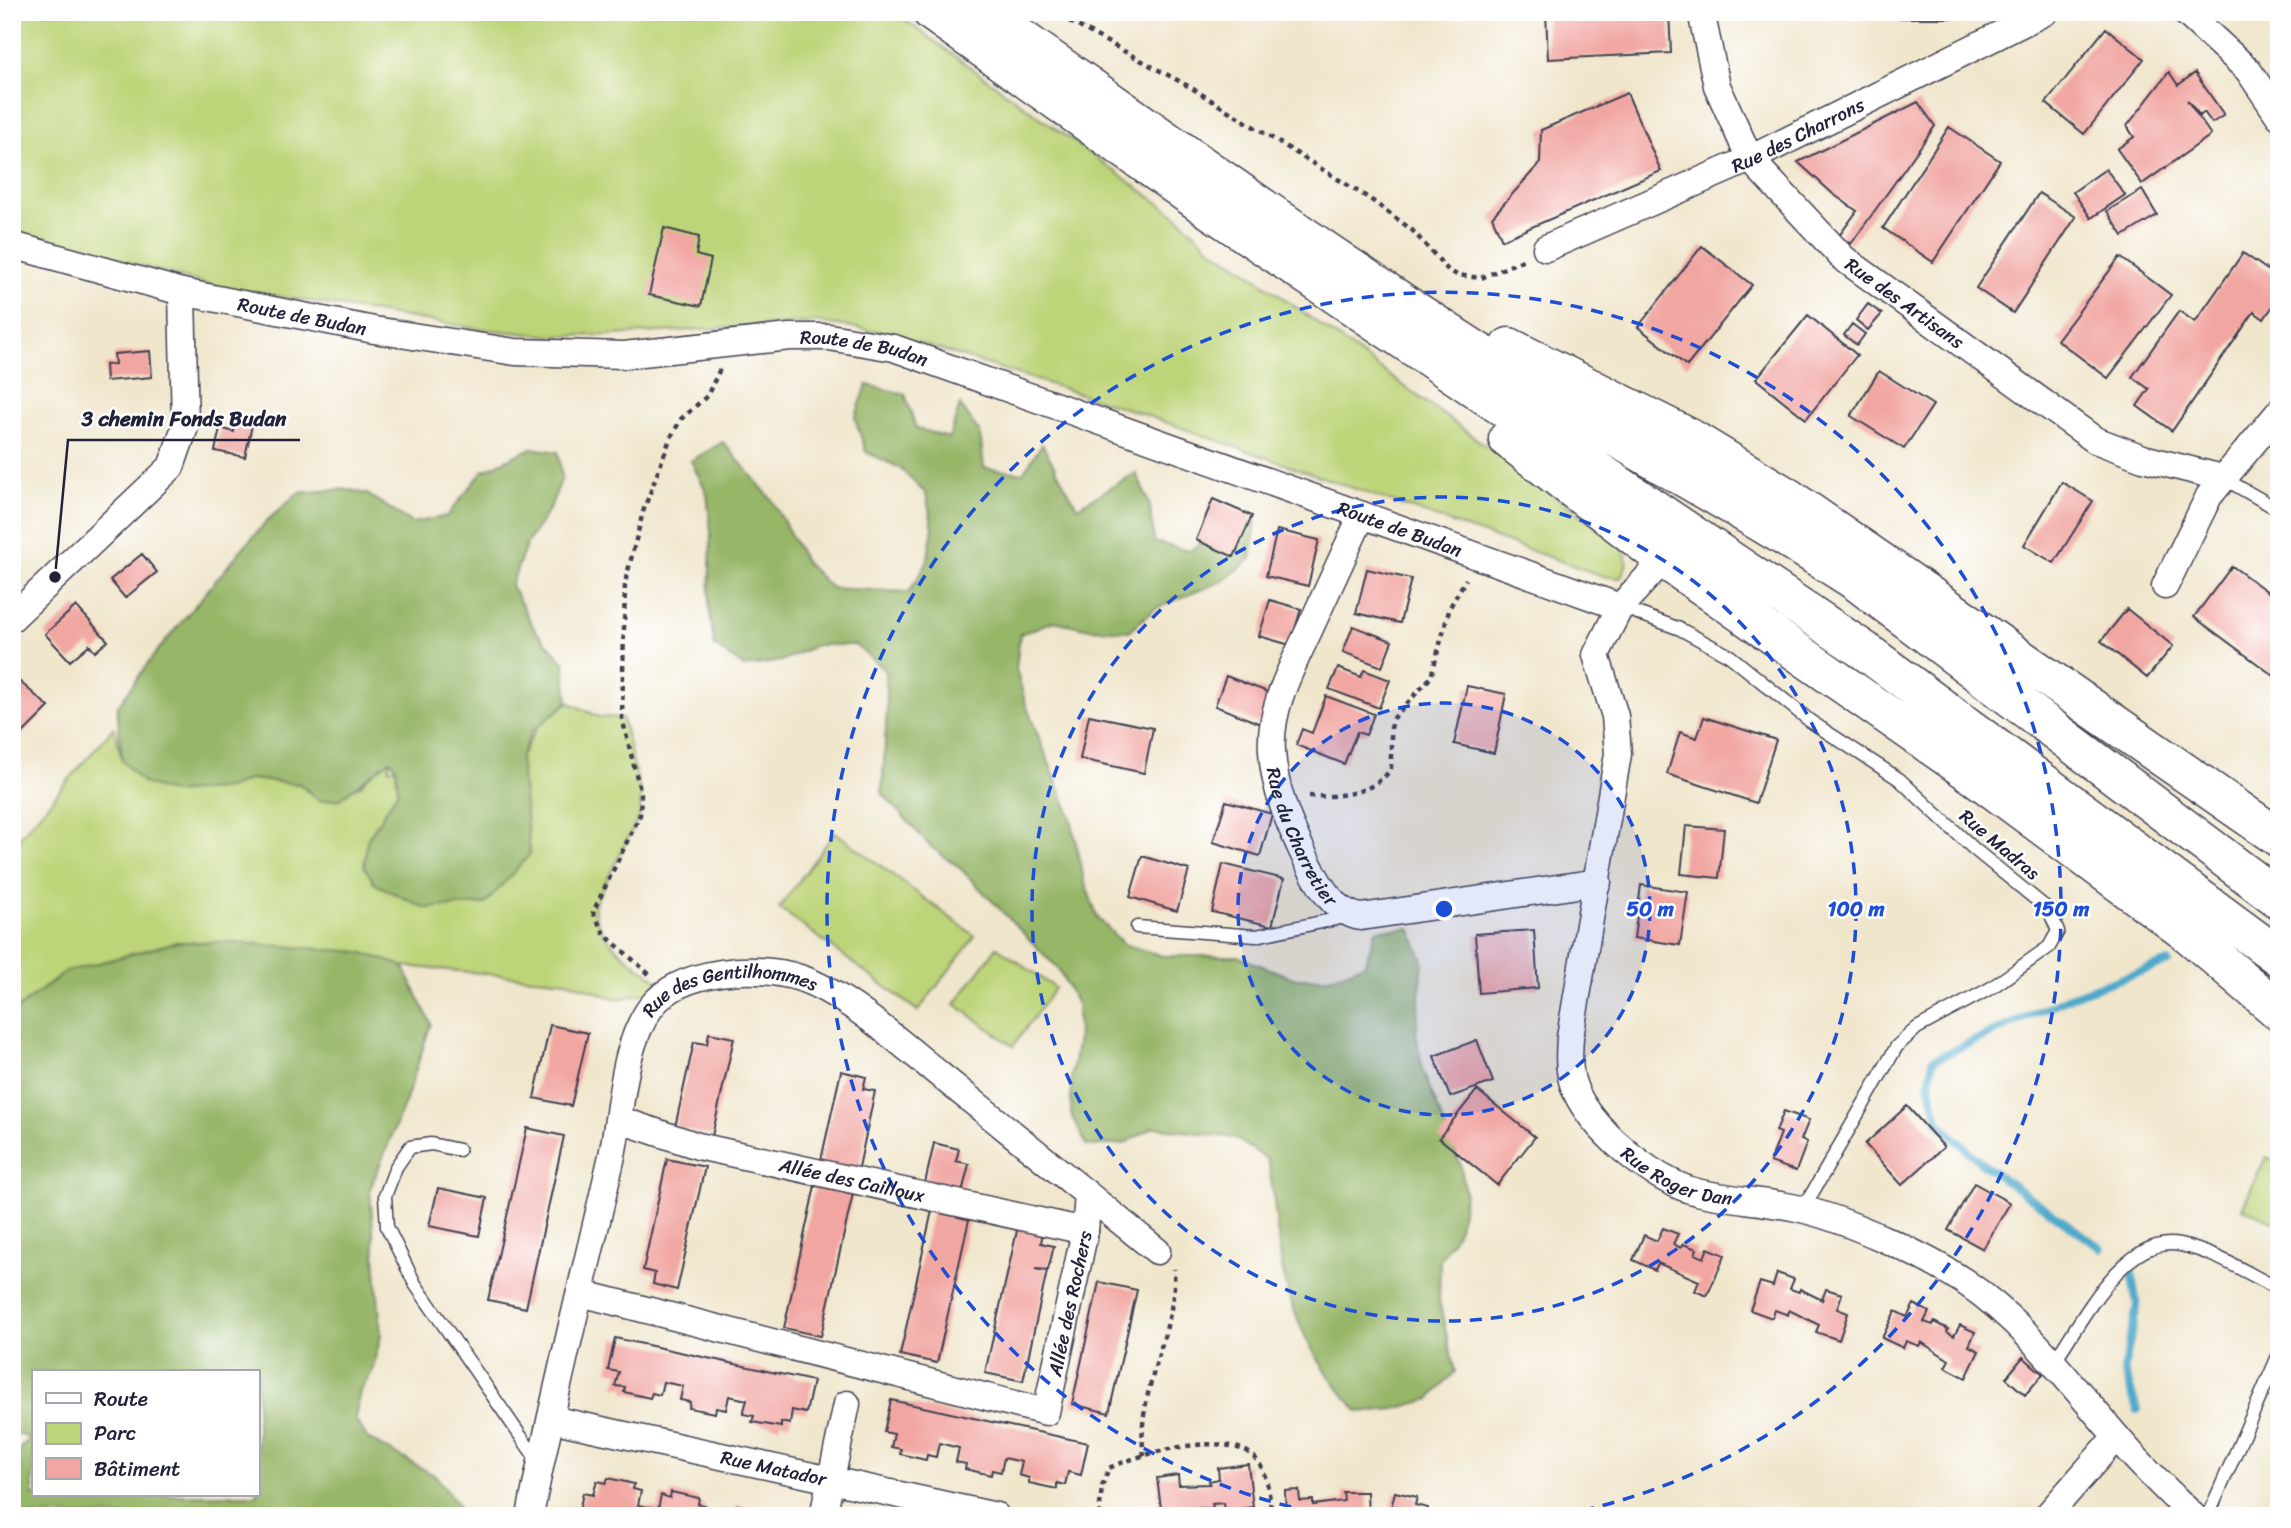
<svg xmlns="http://www.w3.org/2000/svg" width="2291" height="1528" viewBox="0 0 2291 1528" font-family="Sriracha,sans-serif">
<style>
.green{fill:#bdd478;stroke:#707b5a;stroke-width:2}
.forest{fill:#96b668;stroke:#5c6c52;stroke-width:2;fill-rule:evenodd}
.lines{fill:none;stroke-linecap:round;stroke-linejoin:round}
.stream{stroke:#4da9cb;stroke-width:8}
.building{fill:#f1a6a1}
.service-casing{stroke:#413f51;stroke-width:15}
.minor-casing{stroke:#413f51;stroke-width:29}
.trunk-casing{stroke:#413f51;stroke-width:41}
.path{stroke:#413f51;stroke-width:4.5;stroke-dasharray:5 5;stroke-linecap:butt}
.service{stroke:#fff;stroke-width:12}
.minor{stroke:#fff;stroke-width:26}
.trunk{stroke:#fff;stroke-width:38}
.ring{fill:none;stroke:#1d4ed8;stroke-width:3.5;stroke-dasharray:12 9}
.labels{text-anchor:middle;stroke-width:5;stroke-linejoin:round;paint-order:stroke}
.street-label{font-size:19px;fill:#22223b;stroke:#fff}
.centre{fill:#1d4ed8;stroke:#fff;stroke-width:3.5}
.ring-label{font-size:21px;text-anchor:middle;font-weight:bold;fill:#1d4ed8;stroke:#fff;stroke-width:5;stroke-linejoin:round;paint-order:stroke}
.leader{fill:none;stroke:#22223b;stroke-width:2.5}
.callout-dot{fill:#22223b;stroke:#fff;stroke-width:2.5}
.callout-label{font-size:21px;text-anchor:middle;font-weight:bold;fill:#22223b;stroke:#fff;stroke-width:5;stroke-linejoin:round;paint-order:stroke}
</style>
<rect width="100%" height="100%" fill="#fff"/>
<filter id="ink" filterUnits="userSpaceOnUse"><feTurbulence type="fractalNoise" baseFrequency=".0143" numOctaves="2"/><feDisplacementMap in="SourceGraphic" scale="14" xChannelSelector="R" yChannelSelector="G"/><feConvolveMatrix kernelMatrix="1 2 1 2 8 2 1 2 1" color-interpolation-filters="sRGB"/></filter>
<filter id="wash" filterUnits="userSpaceOnUse"><feTurbulence type="fractalNoise" baseFrequency=".00686" numOctaves="4" result="noise"/><feDisplacementMap in="SourceGraphic" scale="28" xChannelSelector="R" yChannelSelector="G"/><feGaussianBlur stdDeviation="1.57" result="paint"/><feColorMatrix in="noise" values="0 0 0 0 0 0 0 0 0 0 0 0 0 0 0 0 0 1.4 0 .05"/><feComposite in="paint" operator="in"/></filter>
<g filter="url(#wash)">
<rect width="100%" height="100%" fill="#f0e6cc"/>
<!-- green -->
<path class="green" d="M12 12H894L1178 217 1210 248 1238 265 1619 543C1629 556 1629 564 1620 578L1603 576 1128 409 888 333 818 322 614 335 552 336 480 329 209 285 12 231Z
M568 702 599 717 622 718 641 794 640 815 596 901C586 936 645 971 670 989L616 999 567 981 403 966 360 952 65 972 12 1013V846L114 727 122 761 229 788 250 779 300 784 308 792 359 787 375 769 390 759 389 769 396 767 398 791 367 840 382 887 425 908 485 904 530 854 520 758 538 726Z
M835 832 975 936 918 1011 779 908Z
M997 947 1055 988 1013 1046 955 1004Z
M2266 1157 2279 1162V1224L2242 1208Z"/>
<!-- forest -->
<path class="forest" d="M867 385 905 394 916 428 949 438 960 405 980 433 984 468 1023 473 1042 444 1077 507 1136 473 1150 506 1154 542 1189 551 1218 532 1256 521 1251 559 1223 581 1156 608 1129 631 1090 629 1054 621 1020 634 1016 669 1026 705 1071 818 1084 881 1098 918 1123 944 1163 956H1237L1293 978H1329L1365 964 1376 930 1410 928 1423 961 1416 1032 1422 1069 1461 1166 1465 1193 1459 1228 1440 1260 1439 1301 1455 1372 1430 1399 1395 1409 1359 1412C1320 1371 1292 1322 1282 1266 1276 1230 1275 1194 1267 1159L1235 1138 1154 1127 1123 1144 1087 1146 1071 1114V1078L1078 1039 1077 1004 1059 970 960 868 930 846 882 793 887 710 885 670 855 645H817L781 661 744 667 714 645 709 606 711 532 707 493 691 461 723 442 772 500 806 563 831 588 909 592 927 563 933 528 926 494 900 468 866 452 855 418Z
M531 448 558 452 562 478 550 508 527 543 511 585 535 630 564 662 568 702 532 731 520 758 530 854 485 904 425 908 375 884 364 866 367 840 398 791 396 767 390 760 340 799 319 801 300 784 250 779 229 788 173 793 143 783 122 761 117 707 154 655 242 549 268 520 298 493 345 489 367 494 412 523 447 516 483 471Z
M176 942H227L360 952 403 966 431 1023 406 1100 370 1189 381 1335 372 1372 360 1391 355 1419 368 1439 436 1476 458 1506 459 1516H12V1457L30 1438 12 1432V1013L65 972ZM33 1372H257V1495H33Z"/>
<g class="lines">
<!-- stream -->
<path class="stream" d="M2101 1248 1980 1162 1939 1123 1929 1085 1933 1060 2072 996 2168 962
M2131 1272 2137 1305 2124 1369 2137 1410"/>
</g>
<g id="blocks">
<!-- building -->
<path class="building" d="M1546 12H1669L1671 53 1548 59Z
M1892 12H1953V18H1892Z
M2106 28 2144 59 2084 134 2046 103Z
M2169 72 2178 85 2195 73 2224 115 2212 123 2204 112 2200 116 2187 100 2211 135 2142 184 2117 149 2134 137 2127 126Z
M1627 93 1661 171 1502 240 1492 217 1540 163 1541 130Z
M1918 102 1935 126 1851 244 1839 236 1857 211 1833 194 1798 162Z
M1949 127 2000 161 1933 262 1883 228Z
M2106 169 2125 195 2091 218 2073 192Z
M2142 190 2157 215 2123 236 2107 211Z
M2039 193 2076 217 2013 313 1976 288Z
M664 228 699 237 696 255 711 259 701 306 649 295Z
M1702 246 1752 285 1687 366 1638 327Z
M2243 253 2279 278V297L2264 319 2254 312 2172 431 2137 406 2149 389 2132 377 2179 311 2195 322Z
M2120 257 2171 295 2108 378 2057 340Z
M1868 304 1882 314 1868 330 1856 320Z
M1808 315 1857 355 1806 419 1756 379Z
M1852 324 1865 334 1857 345 1844 335Z
M150 351 152 377 106 381 105 365 115 364 114 354Z
M1879 371 1933 405 1904 449 1851 416Z
M236 422 252 425 245 457 215 451 220 428 234 432Z
M2062 482 2093 501 2054 563 2024 545Z
M1213 499 1252 516 1234 557 1196 540Z
M1277 530 1319 540 1308 586 1266 576Z
M142 554 157 572 125 598 110 580Z
M2232 566 2279 600V670L2274 676 2194 617Z
M1367 569 1411 579 1400 623 1356 613Z
M1270 600 1301 609 1290 645 1259 636Z
M76 606 108 641 95 652 89 645 70 661 45 634Z
M2127 609 2173 646 2147 678 2101 641Z
M1353 626 1392 641 1382 667 1343 652Z
M1338 668 1361 677 1364 670 1390 680 1379 708 1329 689Z
M12 675 49 707 12 744Z
M1226 676 1273 694 1261 724 1215 706Z
M1467 686 1506 694 1494 753 1454 744Z
M1326 696 1374 714 1366 735 1357 732 1344 764 1296 745 1302 729 1312 733Z
M1089 715 1153 728 1144 773 1080 759Z
M1704 717 1776 740 1756 803 1667 774 1680 732 1697 738Z
M1226 801 1272 814 1260 856 1213 842Z
M1686 826 1724 829 1719 878 1681 874Z
M1142 856 1189 870 1177 911 1130 897Z
M1223 864 1284 879 1272 926 1212 912Z
M1641 885 1688 892 1680 945 1634 938Z
M1534 930 1538 988 1479 993 1475 934Z
M550 1025 588 1033 571 1106 534 1098Z
M709 1033 734 1038 712 1136 675 1127 694 1042 707 1044Z
M1477 1040 1493 1082 1450 1097 1434 1056Z
M841 1071 866 1077 863 1089 875 1091 857 1177 819 1169Z
M1477 1090 1535 1137 1497 1185 1439 1138Z
M1907 1106 1944 1147 1902 1185 1865 1144Z
M1784 1111 1809 1120 1801 1140 1807 1142 1796 1171 1770 1162 1781 1133 1776 1131Z
M527 1128 564 1136 526 1308 488 1300Z
M934 1143 959 1149 956 1161 969 1164 960 1201 923 1192Z
M667 1159 705 1167 677 1290 653 1284 655 1273 643 1270Z
M816 1181 854 1189 821 1336 784 1328Z
M1974 1183 2010 1203 1983 1249 1948 1230Z
M438 1188 487 1198 479 1236 429 1226Z
M933 1206 970 1215 937 1363 900 1355Z
M1018 1226 1043 1232 1041 1243 1054 1246 1048 1270 1035 1269 1047 1271 1023 1381 985 1373Z
M1663 1228 1678 1234 1673 1244 1681 1248 1683 1244 1697 1249 1695 1254 1704 1258 1708 1248 1725 1255 1707 1296 1695 1291 1699 1281 1658 1263 1655 1270 1633 1260 1644 1235 1657 1241Z
M1777 1273 1794 1279 1790 1289 1799 1292 1800 1289 1822 1300 1826 1289 1842 1294 1837 1309 1848 1313 1839 1340 1816 1332 1819 1325 1789 1310 1788 1315 1775 1310 1772 1318 1750 1310 1760 1282 1773 1286Z
M1099 1282 1137 1290 1109 1413 1072 1404Z
M1914 1304 1929 1312 1924 1322 1933 1325 1934 1322 1948 1329 1947 1332 1954 1336 1960 1325 1975 1332 1969 1346 1979 1351 1966 1378 1945 1367 1949 1360 1921 1342 1919 1346 1906 1341 1903 1348 1882 1338 1895 1311 1907 1317Z
M615 1338 813 1381 806 1413 792 1410 790 1424 781 1422V1427L752 1422 754 1416 743 1414 747 1400 729 1396 726 1410 716 1408 715 1413 689 1408 690 1402 680 1400 683 1386 663 1382 660 1395 652 1393 650 1398 624 1392 625 1387 615 1386 619 1372 608 1370Z
M2023 1357 2043 1374 2025 1395 2006 1378Z
M891 1400 1088 1443 1081 1475 1068 1472 1065 1485 1057 1483V1489L1029 1483V1478L1019 1475 1022 1462 1004 1458 1001 1472 992 1470 991 1475 965 1469 966 1464 956 1462 959 1448 939 1443 936 1457 927 1455 926 1460 900 1454 901 1449 891 1447 894 1434 884 1432Z
M1248 1464 1253 1507 1224 1511 1223 1503 1212 1504 1213 1508H1189L1190 1516H1162L1157 1478 1178 1475 1179 1485 1210 1484 1209 1481 1219 1479 1218 1468Z
M608 1478 634 1484 633 1489 641 1491 638 1505 658 1509 661 1495 670 1498 671 1492 699 1498 698 1504 705 1505 703 1516H578L583 1493 593 1495 597 1481 606 1483Z
M1299 1490 1300 1501 1313 1500V1505L1344 1501 1343 1492H1367L1368 1516H1286L1285 1491Z
M1395 1492 1417 1497 1415 1505 1428 1508V1513L1436 1516H1389Z
M737 1505 769 1512 768 1516H735Z"/>
</g>
</g>
<g filter="url(#ink)">
<use href="#blocks" fill-opacity="0" stroke="#413f51" stroke-width="2"/>
<g class="lines">
<defs>
<path id="service" d="M2223 478 2279 510
M1621 607 1680 629 1730 656 1810 721 1899 779 1974 849 2049 910 2058 931 2049 947 1991 988 1917 1028 1897 1046 1803 1209
M1137 927 1256 936 1350 916
M459 1150 431 1144 410 1147 396 1167 385 1196 387 1227 415 1284 540 1464
M2053 1363C2080 1325 2124 1233 2180 1245 2215 1252 2247 1273 2279 1289
M2208 1516 2279 1354"/>
<g id="minor">
<path id="s1" d="M1701 12 1717 86 1750 159 1843 258 2095 440 2143 458 2223 478"/>
<path d="M2185 12 2248 70 2279 116"/>
<path id="s2" d="M12 245 182 292 374 330 515 352 624 355 790 337H829L894 348 1620 607"/>
<path id="s3" d="M1546 248 1750 159 2045 12"/>
<path id="s4" d="M1362 515C1345 552 1328 589 1311 626 1293 666 1269 706 1272 751 1274 789 1289 824 1305 857 1317 881 1333 913 1361 917L1598 882"/>
<path id="s5" d="M1664 559 1620 607 1596 655 1615 716 1618 754 1570 1037C1569 1053 1568 1069 1573 1084 1586 1126 1654 1182 1697 1192 1731 1200 1767 1201 1801 1209 1848 1220 1924 1255 1965 1282 2024 1322 2069 1382 2116 1436 2139 1464 2167 1490 2193 1516"/>
<path d="M2165 586 2209 496 2279 412"/>
<path d="M12 618 171 467 185 427 182 292"/>
<path id="s6" d="M620 1120 698 1146 1085 1231"/>
<path id="s7" d="M580 1293 1046 1412 1085 1231 1088 1195"/>
<path id="s8" d="M551 1419 996 1516"/>
<path id="s9" d="M530 1516C553 1396 584 1279 611 1160 622 1112 621 1048 651 1007 680 969 758 964 800 978 845 993 903 1045 940 1075 1013 1134 1085 1192 1157 1251"/>
<path d="M823 1516 847 1404"/>
<path d="M2047 1516 2116 1437"/>
</g>
<path id="trunk" d="M932 12 1206 207 1865 651 2279 957
M983 12C1171 143 1357 278 1553 399 1653 462 1758 517 1857 582L2279 899
M1509 347 1690 438 1789 498 2279 838
M1508 439 1664 559 1979 779 2190 935 2279 1011"/>
</defs>
<!-- service casing -->
<use href="#service" class="service-casing"/>
<!-- minor casing -->
<use href="#minor" class="minor-casing"/>
<!-- trunk casing -->
<use href="#trunk" class="trunk-casing"/>
<!-- path -->
<path class="path" d="M1052 12 1190 87 1370 199 1412 230 1448 270 1457 275 1481 278 1523 260
M1309 796C1338 797 1372 795 1391 769V728L1394 718 1431 677 1450 607 1466 579
M649 974 604 934 593 912 640 815 641 794 622 718 625 583 643 512 670 439 681 419 707 396 720 369
M1144 1456C1134 1392 1178 1331 1174 1269
M1206 1509 1208 1516
M1099 1516 1102 1486 1109 1468C1140 1454 1235 1425 1259 1463 1268 1477 1270 1500 1272 1516"/>
<!-- service -->
<use href="#service" class="service"/>
<!-- minor -->
<use href="#minor" class="minor"/>
<!-- trunk -->
<use href="#trunk" class="trunk"/>
</g>
</g>
<!-- distance rings -->
<circle cx="1444" cy="909" r="206" fill="#1d4ed8" fill-opacity=".12"/>
<g class="ring">
<circle cx="1444" cy="909" r="206"/>
<circle cx="1444" cy="909" r="412"/>
<path d="M1332 1516A617 617 0 1 1 1556 1516"/>
</g>
<g class="labels">
<!-- street labels -->
<g class="street-label">
<text dy="7" stroke="none"><textPath href="#s3" startOffset="276">Rue des Charrons</textPath></text>
<text dy="7" stroke="none"><textPath href="#s1" startOffset="368">Rue des Artisans</textPath></text>
<text dy="7" stroke="none"><textPath href="#s2" startOffset="299">Route de Budan</textPath></text>
<text dy="7" stroke="none"><textPath href="#s2" startOffset="866">Route de Budan</textPath></text>
<text dy="7" stroke="none"><textPath href="#s2" startOffset="1433">Route de Budan</textPath></text>
<text dy="7" stroke="none"><textPath href="#s4" startOffset="346">Rue du Charretier</textPath></text>
<text transform="translate(2000 844) rotate(40)" y="7">Rue Madras</text>
<text dy="7" stroke="none"><textPath href="#s9" startOffset="609">Rue des Gentilhommes</textPath></text>
<text dy="7" stroke="none"><textPath href="#s5" startOffset="700">Rue Roger Dan</textPath></text>
<text dy="7" stroke="none"><textPath href="#s6" startOffset="240">Allée des Cailloux</textPath></text>
<text dy="7" stroke="none"><textPath href="#s7" startOffset="592">Allée des Rochers</textPath></text>
<text dy="7" stroke="none"><textPath href="#s8" startOffset="228">Rue Matador</textPath></text>
</g>
</g>
<circle cx="1444" cy="909" r="10" class="centre"/>
<g class="ring-label">
<text x="1650" y="916">50 m</text>
<text x="1856" y="916">100 m</text>
<text x="2061" y="916">150 m</text>
</g>
<!-- callouts -->
<path class="leader" d="M55 577L68 440H300"/>
<circle class="callout-dot" cx="55" cy="577" r="7"/>
<g class="callout-label">
<text x="184" y="426">3 chemin Fonds Budan</text>
</g>
<!-- margin -->
<rect width="2291" height="1528" fill="none" stroke="#fff" stroke-width="42"/>
<!-- legend -->
<rect x="32" y="1370" width="228" height="126" fill="#ffffff" stroke="#a7a7b1" stroke-width="2"/>
<rect x="46" y="1393" width="35" height="10" fill="#ffffff" stroke="#a7a7b1" stroke-width="2"/>
<text x="94" y="1406" font-size="21" fill="#22223b">Route</text>
<rect x="46" y="1423" width="35" height="21" fill="#bdd478" stroke="#a7a7b1" stroke-width="2"/>
<text x="94" y="1440" font-size="21" fill="#22223b">Parc</text>
<rect x="46" y="1458" width="35" height="21" fill="#f1a6a1" stroke="#a7a7b1" stroke-width="2"/>
<text x="94" y="1476" font-size="21" fill="#22223b">Bâtiment</text>
</svg>
